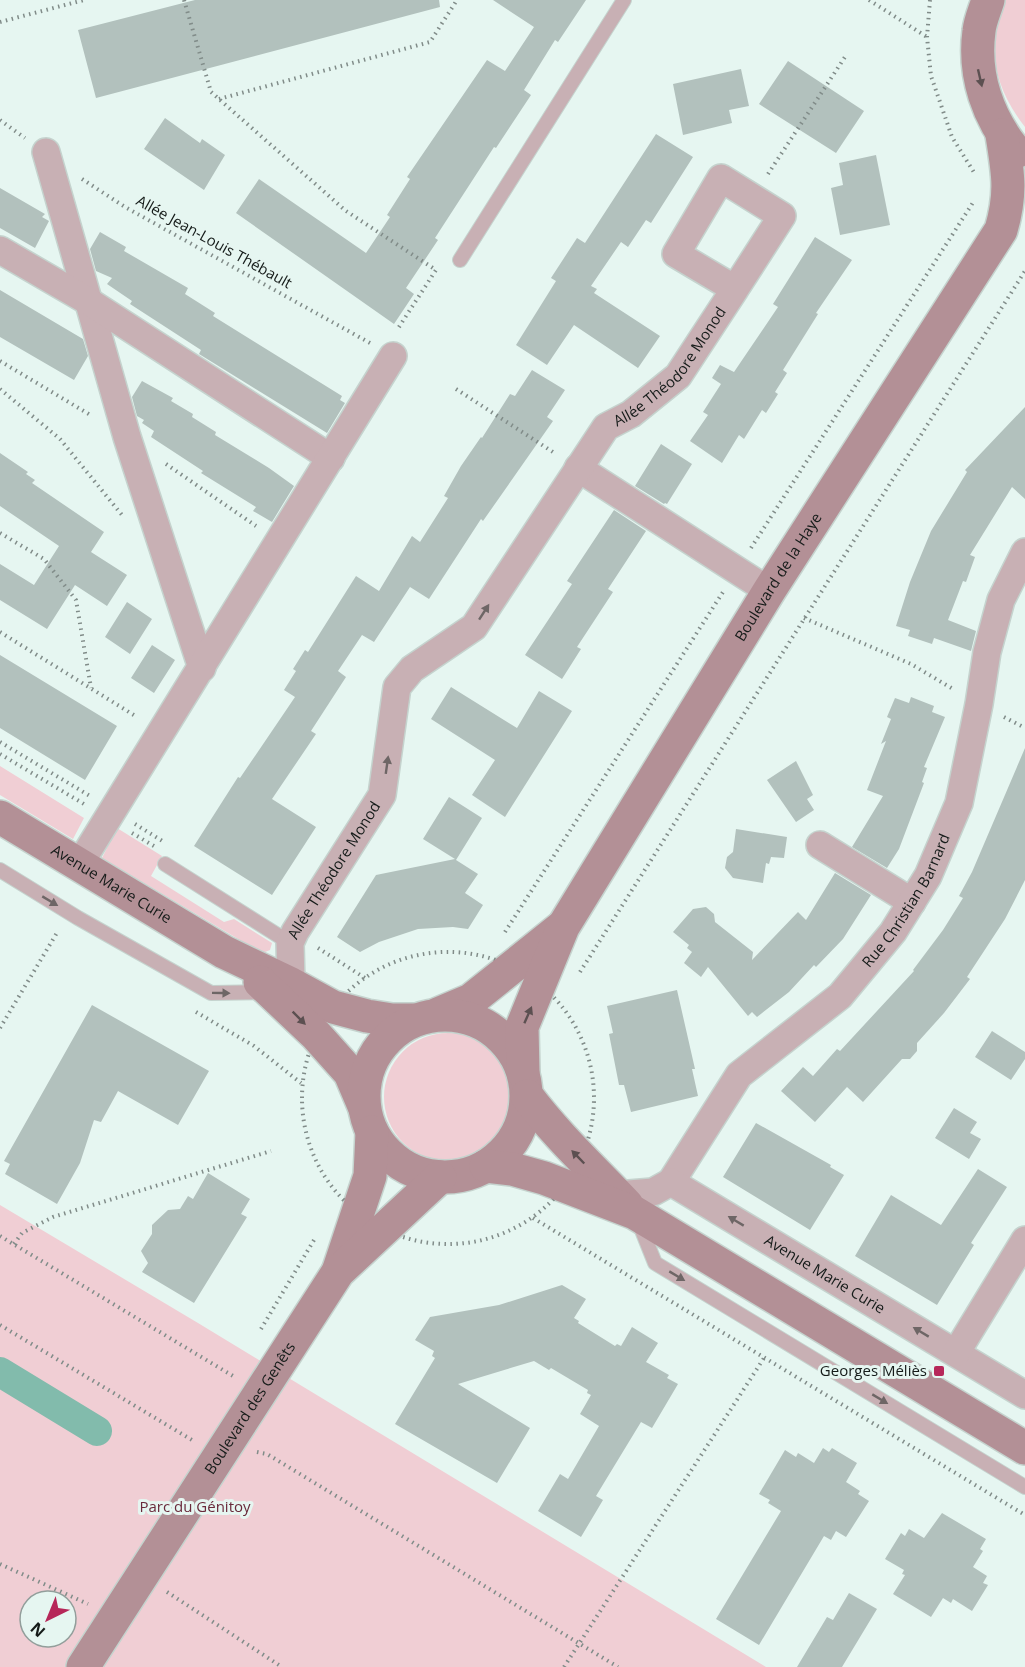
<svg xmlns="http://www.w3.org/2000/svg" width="1025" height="1667" viewBox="0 0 1025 1667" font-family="'Open Sans',sans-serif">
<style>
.green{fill:#f0ced4;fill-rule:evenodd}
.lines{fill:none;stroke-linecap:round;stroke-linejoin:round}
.canal{stroke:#82bbac;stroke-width:30}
.building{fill:#b2c1bd}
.lane-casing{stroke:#c5d3ce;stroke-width:16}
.street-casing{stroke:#c5d3ce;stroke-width:30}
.secondary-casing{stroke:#c5d3ce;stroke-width:36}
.path{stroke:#818c89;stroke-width:4;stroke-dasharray:1.5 4.5;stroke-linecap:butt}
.lane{stroke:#c8b0b4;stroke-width:14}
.street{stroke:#c8b0b4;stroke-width:27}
.secondary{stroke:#b39096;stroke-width:33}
.oneway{fill:#5c5051}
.oneway2{fill:#6e6666}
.poi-dot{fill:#b62759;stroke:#e6f6f1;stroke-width:2}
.labels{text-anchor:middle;stroke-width:6;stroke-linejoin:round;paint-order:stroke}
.street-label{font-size:15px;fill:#151b19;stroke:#e6f6f1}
.poi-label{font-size:15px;fill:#151b19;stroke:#e6f6f1;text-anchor:end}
.park-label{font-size:15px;fill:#6a2a3b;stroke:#e6f6f1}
</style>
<rect width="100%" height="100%" fill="#e6f6f1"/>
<!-- green -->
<path class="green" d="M1001 0H1025V127C993 86 988 50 1001 0Z
M0 766 84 818 73 839 0 795Z
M117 828 162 856 151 876 224 922 234 919 272 943 270 950 265 952 255 949 102 858Z
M384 1097a64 64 0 1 1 128 0a64 64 0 1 1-128 0Z
M0 1205 198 1323 766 1667H0ZM30 1601H66V1637H30Z"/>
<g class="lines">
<!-- canal -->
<path class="canal" d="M0 1372 97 1431"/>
</g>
<!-- building -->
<path class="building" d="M195 0H439L440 7 96 98 78 30Z
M493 0H586L558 42 555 40 524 90 531 95 496 148 494 147 435 238 438 240 406 288 414 294 394 324 236 213 259 179 366 253 390 217 387 215 410 179 407 177 487 60 505 71 534 27Z
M788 61 864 111 836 153 759 104Z
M741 69 749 106 729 110 732 123 683 135 673 84Z
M165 118 200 143 202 139 225 155 204 190 144 149Z
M656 134 693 157 651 223 646 220 628 247 621 242 591 286 597 289 594 293 660 336 638 368 574 325 547 365 516 345 556 281 551 278 577 238 585 243Z
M876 155 890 225 840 235 831 188 843 185 839 163Z
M0 188 45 214 42 217 49 221 35 248 0 228Z
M100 232 126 247 124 251 188 288 185 294 215 313 213 316 342 396 340 400 345 403 327 433 199 354 201 350 130 304 132 301 107 284 112 278 96 271 90 249Z
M815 237 852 260 816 313 818 314 783 370 787 373 775 392 778 394 766 413 762 410 744 439 739 435 722 463 690 441 708 415 703 412 721 384 712 378 720 365 734 372 778 307 773 304Z
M0 290 83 339 88 356 74 380 0 337Z
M532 370 565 390 547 417 553 421 483 521 481 519 429 599 410 587 374 642 362 635 338 671 346 677 311 731 316 734 272 799 316 827 272 895 194 846 238 777 240 778 295 697 284 690 296 671 293 669 305 650 308 652 356 576 379 591 412 536 420 542 448 498 444 496 461 466 481 437 482 438 510 394 515 396Z
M142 381 173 398 171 401 193 414 192 417 216 432 215 435 269 468 294 486 272 522 253 511 256 507 201 473 203 471 151 437 154 431 142 423 144 420 137 416 132 397Z
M1025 407V499L1012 487 970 555 975 557 966 582 963 581 948 620 976 631 971 651 934 638 932 644 908 636 910 630 896 626 910 582 931 531 967 472 965 470Z
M661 444 692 464 667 504 665 503 664 504 635 486Z
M0 453 28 472 26 474 35 480 32 483 104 532 91 552 127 575 107 606 75 585 47 629 0 600V564L34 585 59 546 0 506Z
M614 510 646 531 608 589 613 592 577 647 581 649 562 679 525 655 572 584 567 581Z
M127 602 152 619 130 654 105 637Z
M152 645 175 660 154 693 131 678Z
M0 655 117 726 85 780 0 728Z
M451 687 517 728 539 691 572 711 505 817 472 795 495 760 431 719Z
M911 697 934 706 932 712 945 717 924 767 927 768 922 782 924 783 899 849 887 868 852 847 883 796 867 790 886 741 881 744 891 719 887 717 895 698 909 703Z
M1025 748V880L1005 919 967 977 970 979 944 1013 917 1043V1051L910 1059H902L863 1102 847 1087 815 1122 781 1091 803 1067 813 1076 837 1049 840 1051 914 971 913 970 943 930 963 898 959 896 972 872Z
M796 761 813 795 807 799 814 810 796 822 767 780Z
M449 797 482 818 456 860 478 874 465 893 483 905 468 929 453 927 418 929 379 942 360 952 337 937 376 875 455 859 423 839Z
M736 829 787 837 784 858 771 857 769 864 766 863 763 883 733 878 725 868 727 857 733 852Z
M835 873 871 895 843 939 816 967 814 965 789 992 757 1017 752 1012 748 1016 708 967 701 977 684 963 692 952 687 948 689 945 673 932 693 909 706 907 714 914 715 922 753 952 752 960 798 912 806 920Z
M677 990 695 1069H692L698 1096 631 1112 624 1085H619L609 1034 613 1033 607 1006Z
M92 1005 209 1071 178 1125 118 1091 101 1122 94 1120 80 1163 57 1204 5 1174 10 1164 4 1161Z
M992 1031 1025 1052V1059L1011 1080 975 1057Z
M954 1108 977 1122 970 1133 981 1139 969 1159 935 1138Z
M756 1123 831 1165 830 1167 844 1175 810 1230 723 1177Z
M978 1169 1007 1187 971 1243 974 1245 937 1305 855 1256 891 1195 941 1225Z
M208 1173 250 1199 241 1214 247 1217 194 1303 142 1272 148 1263 141 1251 152 1234V1225L168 1210 180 1209 188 1196 193 1199Z
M562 1285 586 1299 574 1318 579 1321 578 1323 615 1346 617 1344 621 1346 632 1327 658 1343 646 1362 669 1375 667 1378 678 1384 652 1428 641 1422 596 1496 603 1500 581 1537 538 1511 560 1474 568 1479 599 1426 580 1414 591 1395 587 1393 588 1390 551 1368 549 1370 534 1361 458 1384 530 1428 497 1483 395 1424 435 1358 432 1356 434 1351 415 1340 430 1317 499 1305Z
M823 1448 829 1452 832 1448 857 1463 846 1482 860 1491 858 1494 869 1501 846 1537 836 1531 831 1540 824 1536 759 1645 716 1619 781 1511 768 1503 770 1500 759 1494 785 1450 796 1457 798 1453 814 1463Z
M942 1513 986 1539 980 1549 983 1551 973 1567 987 1576 983 1583 988 1585 972 1611 953 1599 951 1603 943 1598 931 1617 893 1594 905 1575 902 1574 904 1570 885 1559 901 1533 905 1536 909 1529 924 1538Z
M849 1593 877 1609 842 1667H797L827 1617 833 1620Z"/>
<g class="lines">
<defs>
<path id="lane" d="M460 260 624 0
M165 864 290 943
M0 870 78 918 211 993 265 992
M639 1223 655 1263 1025 1487"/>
<g id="street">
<path d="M46 152 127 437 202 668"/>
<path d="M0 250 88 301 331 458"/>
<path d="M578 468 769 591"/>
<path d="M820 845 912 902"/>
<path d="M79 865 393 356"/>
<path id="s1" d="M291 984 290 943 295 932 382 795 397 687 412 669 474 627 606 427 631 414 678 376 735 289 676 254 721 178 782 216 735 289"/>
<path id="s2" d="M671 1182 739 1075 840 996 893 932 928 876 959 803 979 704 987 652 1001 600 1025 552"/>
<path id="s3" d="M617 1195 653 1192 671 1182 1025 1395"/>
<path d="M956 1353 1025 1240"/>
</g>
<g id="secondary">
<path d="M988 0C985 10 980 21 979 31 973 76 988 118 1016 152"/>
<path id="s4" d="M0 817 224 952 291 984 333 1007 367 1016 392 1020H413"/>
<path d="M260 982 316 1035 350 1073 364 1106"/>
<path d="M438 1014 471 1000 561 928"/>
<circle cx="445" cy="1096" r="81"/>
<path id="s5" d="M523 1072 522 1027 563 927 769 591 1001 230C1012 192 1008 173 1002 135"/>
<path d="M527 1096C557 1136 593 1169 627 1205"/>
<path d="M486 1166 512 1169 544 1178 635 1213 1025 1448"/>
<path d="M339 1269 370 1176 372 1132"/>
<path id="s6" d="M83 1667 338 1272 440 1177"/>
</g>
</defs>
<!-- lane casing -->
<use href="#lane" class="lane-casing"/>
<!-- street casing -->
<use href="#street" class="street-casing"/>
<!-- secondary casing -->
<use href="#secondary" class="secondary-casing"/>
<!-- path -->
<path class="path" d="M184 0 211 92 346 211 436 270 397 330
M869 0 927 37
M930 0 927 37 931 76 952 137 975 174
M0 22 84 0
M219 99 430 42 457 0
M0 120 25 138
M768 174 845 57
M82 179 125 207 370 343
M0 361 92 416
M0 389 60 439 122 515
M456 389 556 454
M166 464 256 526
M0 533 44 559 76 600 91 688
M751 548 974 201
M804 618 911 664 953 689
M0 632 137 717
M1004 717 1025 728
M0 742 90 796
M0 754 84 804
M135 824 164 842
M132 833 154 846
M505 932 723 592
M318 948 365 978
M302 1098a146 146 0 1 1 292 0a146 146 0 1 1-292 0Z
M580 972 1025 271
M196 1012 254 1046 301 1083
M0 1028 58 931
M533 1218 1025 1515
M0 1236 233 1376
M14 1244 22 1233 53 1217 271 1151
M0 1325 192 1440
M261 1329 314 1240
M257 1452 267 1454 618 1667
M0 1564 88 1604
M167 1592 282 1667
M564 1667 764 1358"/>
<!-- lane -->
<use href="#lane" class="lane"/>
<!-- street -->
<use href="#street" class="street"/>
<!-- secondary -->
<use href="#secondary" class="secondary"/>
</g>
<!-- one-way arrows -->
<defs><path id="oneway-solid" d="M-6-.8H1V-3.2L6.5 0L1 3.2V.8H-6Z" transform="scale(1.5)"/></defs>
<g class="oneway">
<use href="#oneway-solid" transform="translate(980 78) rotate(77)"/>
<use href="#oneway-solid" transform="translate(528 1015) rotate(-66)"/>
<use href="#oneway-solid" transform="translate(299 1018) rotate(45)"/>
<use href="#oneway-solid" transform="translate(578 1157) rotate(-134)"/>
</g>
<g class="oneway2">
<use href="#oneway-solid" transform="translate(484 612) rotate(-57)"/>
<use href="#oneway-solid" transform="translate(387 765) rotate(-82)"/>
<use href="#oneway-solid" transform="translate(50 901) rotate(31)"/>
<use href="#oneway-solid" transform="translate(221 993) rotate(1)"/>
<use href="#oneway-solid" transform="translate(736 1221) rotate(-149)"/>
<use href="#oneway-solid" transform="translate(677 1276) rotate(31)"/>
<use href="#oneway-solid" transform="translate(921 1332) rotate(-149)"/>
<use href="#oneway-solid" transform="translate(880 1399) rotate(31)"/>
</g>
<!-- markers -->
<rect class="poi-dot" x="933" y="1365" width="12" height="12" rx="3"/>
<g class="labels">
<!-- street labels -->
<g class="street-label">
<text transform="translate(214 242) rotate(29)" y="5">Allée Jean-Louis Thébault</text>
<text dy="5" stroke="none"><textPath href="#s1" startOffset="752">Allée Théodore Monod</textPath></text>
<text dy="5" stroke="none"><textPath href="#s5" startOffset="564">Boulevard de la Haye</textPath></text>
<text dy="5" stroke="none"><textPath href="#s1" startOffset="126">Allée Théodore Monod</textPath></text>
<text dy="5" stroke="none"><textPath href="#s4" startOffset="130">Avenue Marie Curie</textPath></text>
<text dy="5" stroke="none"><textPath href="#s2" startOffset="372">Rue Christian Barnard</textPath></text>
<text dy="5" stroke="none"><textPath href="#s3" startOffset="236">Avenue Marie Curie</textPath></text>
<text dy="5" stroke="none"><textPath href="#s6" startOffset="308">Boulevard des Genêts</textPath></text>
</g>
<!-- poi labels -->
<g class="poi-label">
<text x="927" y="1376">Georges Méliès</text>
</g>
<!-- park labels -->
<g class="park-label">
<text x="195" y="1512">Parc du Génitoy</text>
</g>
</g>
<!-- north arrow -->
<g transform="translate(48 1619) rotate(223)"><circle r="28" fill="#e6f6f1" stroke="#929e9b" stroke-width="1.5"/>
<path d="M0-4.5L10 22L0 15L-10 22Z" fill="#b62759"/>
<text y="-9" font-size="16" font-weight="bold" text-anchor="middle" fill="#151b19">N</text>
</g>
</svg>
